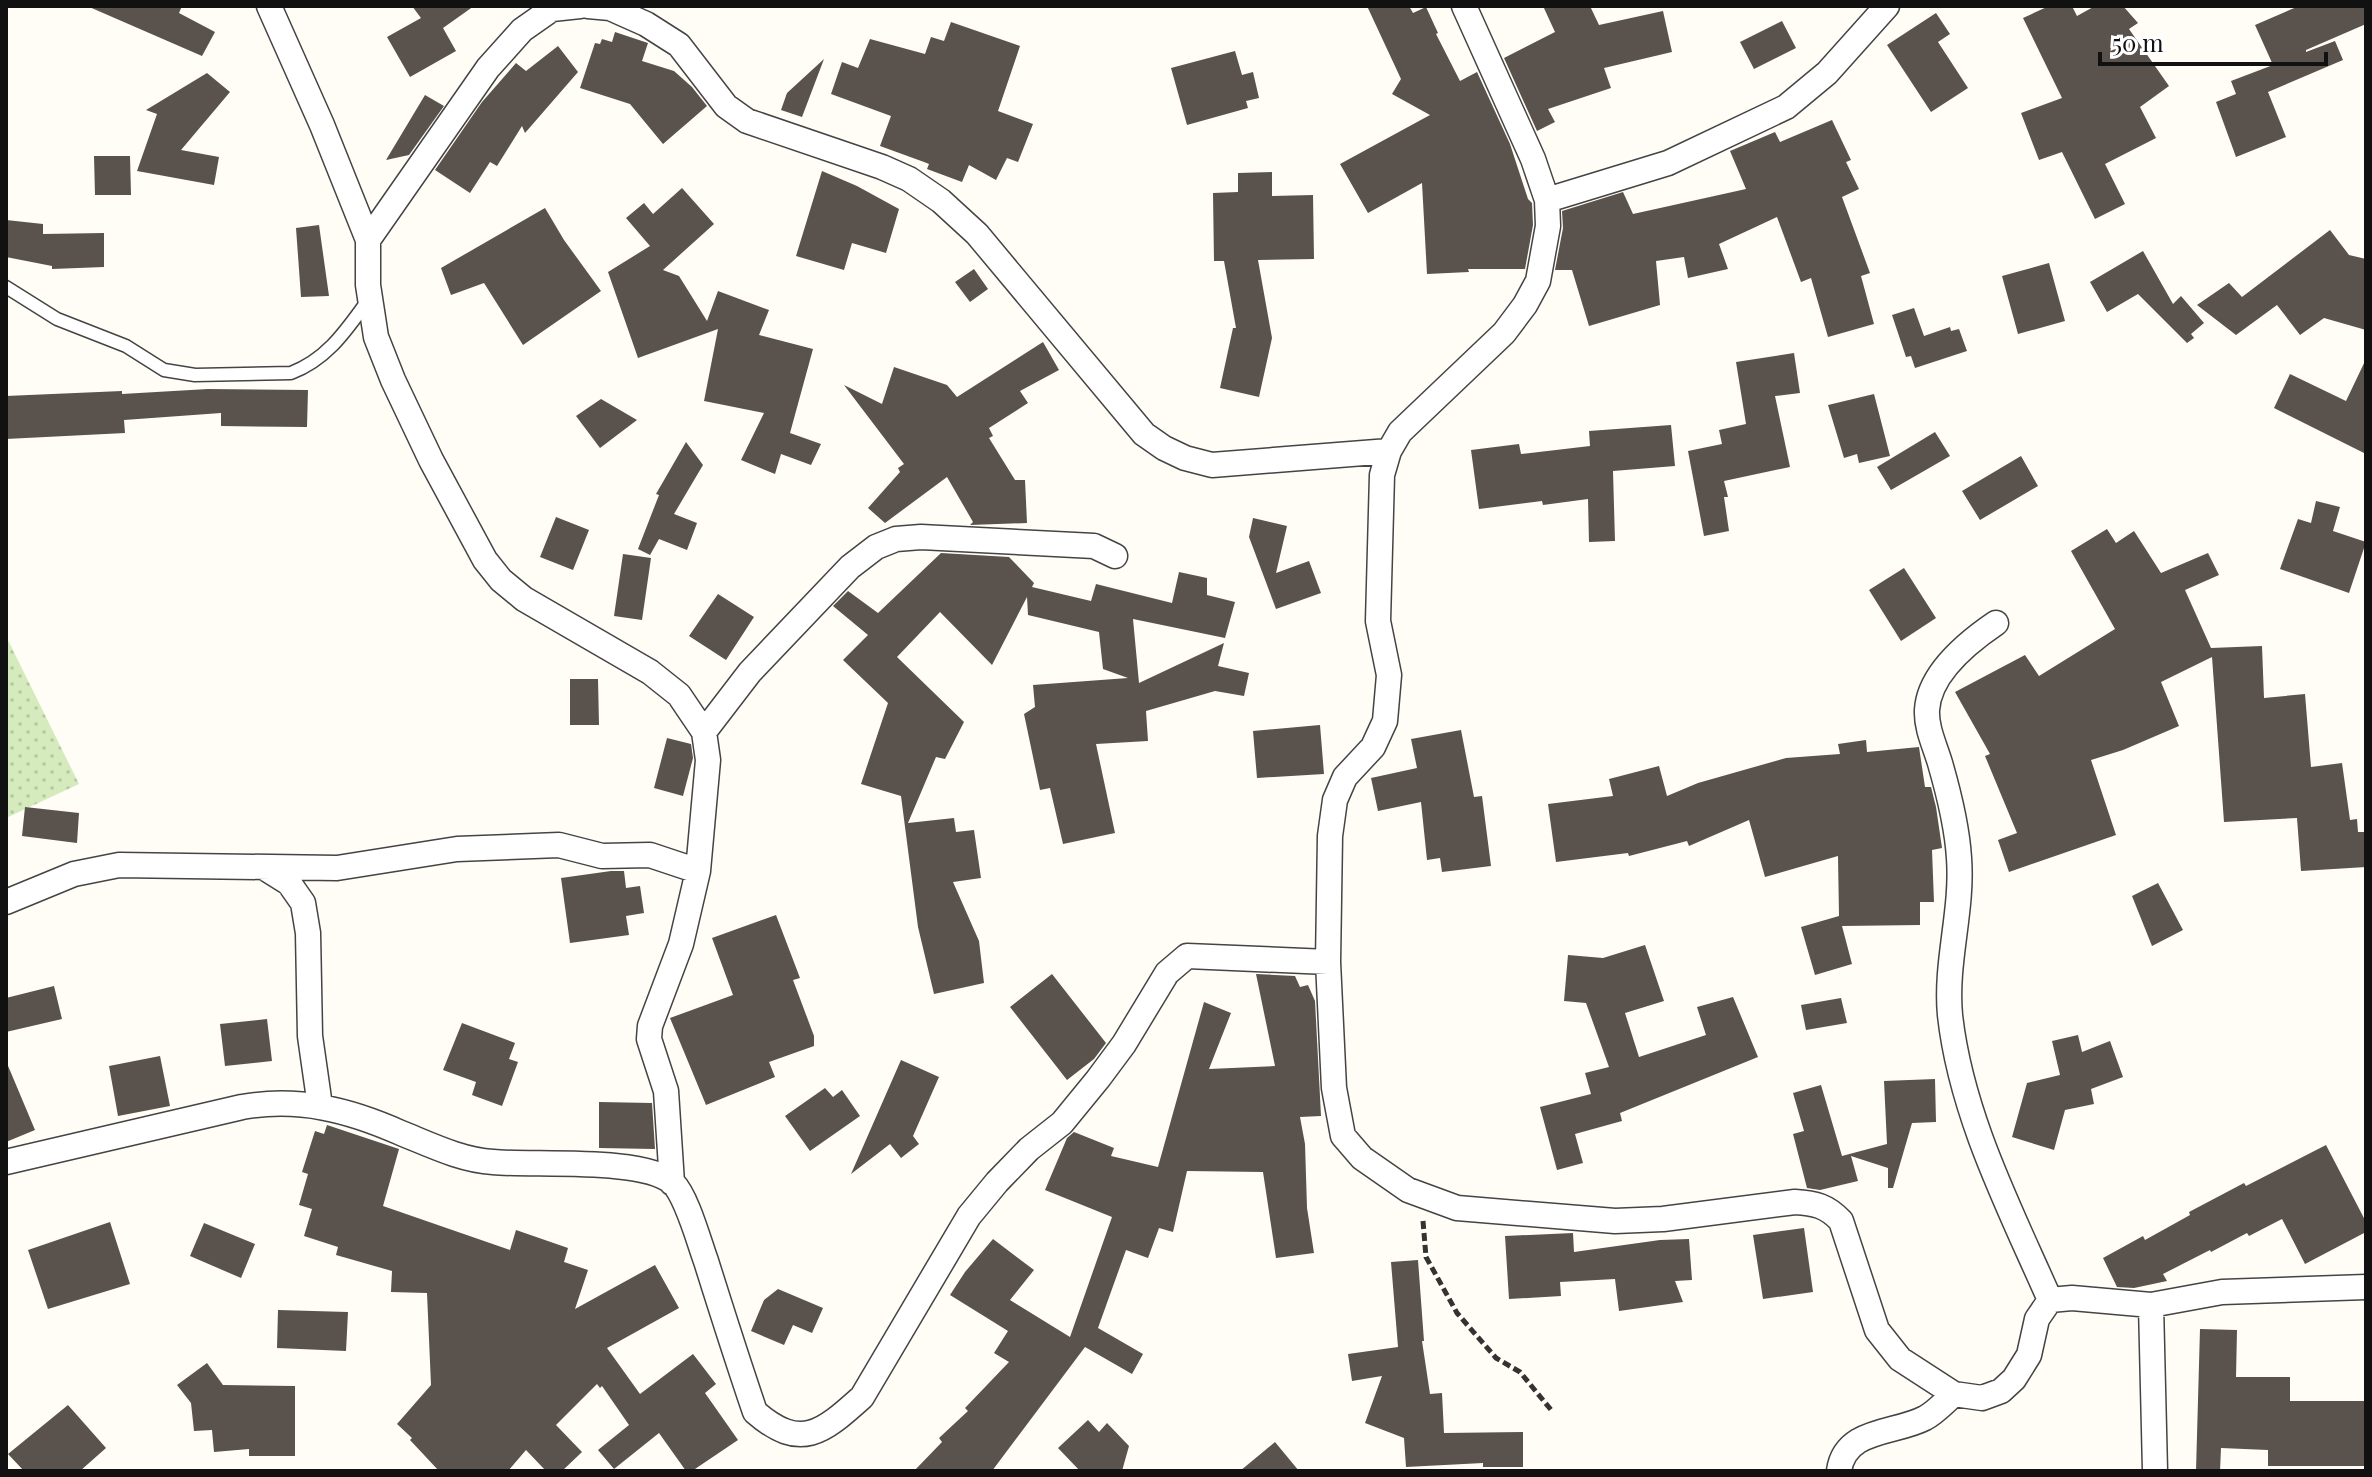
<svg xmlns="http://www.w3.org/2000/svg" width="2372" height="1477" viewBox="0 0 2372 1477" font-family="'Playfair Display',serif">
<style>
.park{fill:url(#park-dots)}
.building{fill:#5a524d}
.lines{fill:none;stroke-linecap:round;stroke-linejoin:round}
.lane-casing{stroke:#444;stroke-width:15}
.street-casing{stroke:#444;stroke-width:27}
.path{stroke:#333;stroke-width:5;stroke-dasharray:8 4;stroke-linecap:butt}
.lane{stroke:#fff;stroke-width:12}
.street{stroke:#fff;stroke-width:24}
</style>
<defs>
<pattern id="park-dots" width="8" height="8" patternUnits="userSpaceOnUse" patternTransform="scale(2)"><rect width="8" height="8" fill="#d5ebbd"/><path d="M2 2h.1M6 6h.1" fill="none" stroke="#b6c8a1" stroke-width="1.8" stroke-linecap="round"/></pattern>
</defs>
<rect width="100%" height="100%" fill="#fffdf5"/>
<!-- park -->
<path class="park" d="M6 636 79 784 6 818Z"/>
<!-- building -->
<path class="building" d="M87 6H182L179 13 215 32 202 56Z
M412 6H474L443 28 456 51 410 77 387 37 421 18Z
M1367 6H1409L1413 13 1426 7 1438 33 1436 34 1460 81 1477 72 1510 144 1528 199 1532 203 1533 225 1525 269H1468L1469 272 1427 274 1422 183 1368 213 1340 164 1430 115 1392 94 1401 79Z
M1543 6H1590L1599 25 1663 11 1672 52 1604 68 1611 88 1548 109 1555 122 1537 131 1504 58 1555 32Z
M2049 6H2072L2077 16 2095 6H2123L2138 23 2129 29 2169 86 2140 107 2156 138 2105 164 2125 204 2095 219 2062 152 2039 160 2021 113 2062 98 2023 18Z
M2299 6H2366V24L2306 50V52L2335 41 2343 60 2268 92 2286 137 2236 157 2216 102 2236 94 2231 81 2273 65 2255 25Z
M1936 13 1950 34 1938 42 1968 88 1931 112 1887 45Z
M1782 21 1796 48 1754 69 1740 42Z
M951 22 1020 46 998 111 1033 124 1018 162 1007 158 996 180 969 165 962 182 927 169 929 164 924 162 880 146 891 116 831 94 842 62 858 68 870 39 925 54 931 37 944 41Z
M615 32 648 43 642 61 674 71 692 87 707 106 663 144 630 104 580 88 595 43 600 44 602 39 612 42Z
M558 46 578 72 525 133 522 126 497 166 490 162 470 193 435 170 482 102 516 63 526 71Z
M1235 51 1242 75 1253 72 1259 98 1246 101 1248 108 1187 125 1171 68Z
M824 59 802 117 781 110 787 93Z
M207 73 230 92 181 150 219 157 214 185 137 171 157 114 146 110Z
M425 95 444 106 409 155 386 160Z
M1832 120 1851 160 1846 162 1859 189 1842 197 1870 273 1861 276 1874 324 1828 337 1811 278 1801 282 1777 217 1719 244 1728 269 1688 278 1684 257 1656 261 1660 305 1589 326 1572 270H1555L1563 228 1562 211 1623 192 1633 214 1746 189 1730 151 1775 132 1780 142Z
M94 156H130L131 195H95Z
M822 171 857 186 899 209 886 253 852 243 844 270 796 256Z
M1272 172V196L1313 195 1314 259 1258 260 1272 338 1259 397 1220 388 1233 328H1236L1224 261H1214L1213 193 1238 192V173Z
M682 188 714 224 663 270 679 276 707 321 718 291 769 310 759 335 813 349 790 433 821 444 811 465 781 454 775 474 741 460 764 413 704 401 718 329 638 358 608 272 650 246 626 218 644 203 653 214Z
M545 208 564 240 601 291 523 345 484 283 451 295 441 268Z
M6 220 43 224V234L104 233V267L52 269V266L6 257Z
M319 225 329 296 301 297 296 228Z
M2330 230 2349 255 2366 259V330L2324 318 2300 335 2277 305 2236 335 2197 305 2229 283 2242 297Z
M2143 251 2173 304 2181 296 2204 323 2191 334 2194 338 2187 343 2138 294 2107 312 2090 282Z
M2049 263 2065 321 2018 334 2002 276Z
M974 269 988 289 970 302 955 282Z
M1914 308 1924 336 1950 327 1951 331 1959 329 1967 351 1915 368 1911 356 1906 357 1892 315Z
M1043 342 1059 370 1020 391 1028 403 989 428 993 436 989 438 1015 480H1025L1027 523 970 525 973 522 947 477 885 523 868 508 900 472 898 468 904 464 844 385 882 404 894 367 947 385 957 397Z
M1794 353 1800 393 1775 396 1790 467 1724 481 1728 497H1724L1729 531 1704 536 1688 451 1722 444 1719 430 1746 424 1736 362Z
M2366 359V454L2274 408 2290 374 2346 401Z
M208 389 308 390 307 427 221 426V413L124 420 125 433 6 439V396L122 391V394Z
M1874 394 1890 456 1859 463 1857 454 1844 458 1828 405Z
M601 399 637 420 600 448 576 416Z
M1671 425 1675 466 1613 471 1615 541 1589 542 1588 499 1543 505 1542 501 1479 509 1471 450 1519 444 1521 454 1590 446 1589 431Z
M1935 432 1950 456 1891 490 1877 467Z
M686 442 703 465 674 514 697 523 687 550 659 539 650 555 638 549 659 495 656 494Z
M2021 456 2038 486 1980 520 1962 491Z
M2316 501 2340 507 2333 531 2366 542 2349 593 2280 569 2298 519 2311 523Z
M556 517 589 530 573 570 540 557Z
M1253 518 1287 526 1276 573 1309 561 1321 593 1276 609 1249 537Z
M2107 529 2116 543 2134 531 2161 573 2208 553 2219 575 2185 590 2211 648 2262 646 2264 698 2305 694 2311 767 2342 763 2350 820 2357 819 2358 832H2366V867L2301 871 2297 818 2224 822 2212 657 2161 682 2179 726 2123 750 2091 760 2116 835 2009 872 1998 840 2017 833 1985 756 1990 754 1955 692 2025 655 2039 676 2115 629 2071 551Z
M941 553 1009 557 1034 583 1032 587 1091 601 1096 584 1172 603 1179 572 1207 578V595L1235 602 1225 638 1133 619 1139 683 1224 643 1218 666 1249 673 1244 696 1215 691 1146 711 1148 741 1096 744 1115 833 1063 844 1050 788 1040 790 1024 714 1035 707 1033 685 1128 678 1103 669 1099 632 1028 615 1027 597 992 665 940 612 897 657 964 722 945 759 936 757 908 823 954 818 956 832 974 830 981 878 953 882 979 941 984 983 934 994 918 927 901 796 861 784 888 703 843 660 868 635 833 606 848 591 878 613Z
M623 554 651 558 642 620 614 616Z
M1904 568 1936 618 1901 641 1869 590Z
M718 594 754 617 726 660 689 636Z
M570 679H598L599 725H570Z
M1320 725 1324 774 1257 778 1253 731Z
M1461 730 1474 797 1482 796 1491 866 1442 872 1440 858 1427 860 1421 802 1378 811 1371 778 1417 768 1411 739Z
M667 738 691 744 693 758 683 796 654 788Z
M1866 740 1867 752 1919 747 1925 787H1931L1936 807 1942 848 1932 850 1934 902H1920V925L1842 926 1852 964 1815 975 1801 927 1839 916 1838 856 1765 877 1749 820 1689 846 1687 841 1629 856 1628 853 1556 862 1548 804 1613 796 1609 779 1659 766 1667 796 1698 783 1786 758 1840 754 1838 744Z
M25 807 79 813 77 843 22 836Z
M611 871H624L626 888 640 886 644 913 626 916 629 935 570 943 561 878Z
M2158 883 2183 930 2152 946 2132 896Z
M776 915 800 978 793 980 814 1036V1046L769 1062 775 1077 706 1105 670 1018 733 995 712 938Z
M1645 945 1664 1001 1625 1013 1639 1057 1706 1035 1697 1007 1733 997 1758 1057 1620 1113 1622 1121 1575 1134 1583 1163 1557 1170 1540 1107 1591 1094 1585 1073 1609 1067 1586 1003 1564 1001 1568 955 1603 958Z
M1052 974 1106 1043 1094 1059 1067 1080 1010 1007Z
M1256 974 1295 976 1300 987 1308 985 1315 1001 1321 1116 1300 1117 1305 1144 1307 1208 1314 1253 1276 1258 1263 1172 1187 1171 1173 1232 1159 1228 1148 1258 1126 1250 1098 1328 1143 1354 1132 1374 1085 1347 992 1471H914L942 1442 939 1438 968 1411 965 1408 1009 1362 994 1353 1008 1331 950 1295 965 1272 993 1239 1034 1270 1010 1300 1070 1337 1112 1217 1045 1190 1067 1138 1074 1132 1114 1148 1111 1156 1158 1167 1204 1002 1231 1013 1209 1069 1275 1066Z
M54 986 62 1019 6 1032V998Z
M1841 998 1847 1023 1806 1030 1801 1005Z
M267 1019 272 1061 225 1066 220 1024Z
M462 1023 515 1043 509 1059 518 1062 502 1106 472 1095 476 1082 443 1070Z
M2078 1035 2082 1052 2110 1041 2123 1077 2091 1089 2094 1104 2065 1110 2054 1150 2012 1137 2027 1083 2060 1075 2052 1041Z
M160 1056 170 1106 118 1116 109 1066Z
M901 1060 939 1077 913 1136 919 1144 901 1158 890 1144 851 1174Z
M6 1061 35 1130 6 1142Z
M1935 1079 1936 1122 1912 1123 1893 1188H1888V1168L1851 1156 1858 1181 1820 1190 1807 1188 1793 1134 1804 1131 1793 1093 1821 1085 1842 1156 1887 1144 1884 1081Z
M825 1088 833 1097 842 1090 860 1116 810 1151 785 1116Z
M599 1102 652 1103 655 1149 599 1148Z
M327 1125 399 1149 383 1206 510 1250 516 1230 568 1248 564 1262 588 1270 575 1309 655 1265 679 1308 607 1348 640 1394 693 1354 716 1384 705 1393 738 1440 692 1471H686L659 1433 614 1469 598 1450 629 1425 602 1386 600 1388 597 1384 556 1425 582 1452 562 1471H546L526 1450 508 1471H439L410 1440 412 1438 397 1424 431 1385 427 1293 391 1292 392 1271 336 1255 338 1247 304 1236 312 1209 299 1205 308 1174 302 1172 315 1131 324 1134Z
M2326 1145 2366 1222V1232L2305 1264 2282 1219 2249 1236 2247 1233 2211 1252 2210 1250 2163 1274 2167 1281 2134 1288 2117 1287 2103 1258 2143 1236 2145 1240 2190 1215 2189 1212 2244 1183 2246 1186Z
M110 1222 130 1284 48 1309 28 1250Z
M204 1223 255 1244 241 1278 190 1256Z
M1804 1228 1813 1292 1763 1299 1753 1235Z
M1573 1233 1574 1252 1660 1240 1689 1239 1692 1280 1675 1281 1683 1302 1619 1311 1615 1279 1560 1282 1561 1296 1509 1299 1505 1236Z
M1418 1260 1424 1341H1422L1430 1394 1442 1393 1444 1433 1523 1432V1467H1483V1463L1406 1467 1404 1438 1365 1423 1382 1376 1352 1381 1348 1354 1398 1347 1391 1262Z
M778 1289 823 1308 812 1333 793 1325 784 1345 751 1331 764 1300Z
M278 1310 348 1312 346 1351 277 1348Z
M2200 1329 2237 1330 2236 1377H2290V1401H2366V1466H2268V1450L2221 1448 2220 1471H2196Z
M207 1363 223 1385 295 1386V1456H249V1449L214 1452 212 1430 194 1431 191 1403 177 1385Z
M68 1405 106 1448 80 1471H24L8 1454Z
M1088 1420 1099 1432 1107 1423 1129 1446 1122 1471H1080L1058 1448Z
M1275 1442 1299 1471H1240Z"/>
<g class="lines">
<defs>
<path id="lane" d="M6 287 57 319 126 346 164 370 195 375 291 373C328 359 347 329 369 299"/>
<path id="street" d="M269 6 322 125 368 240V285L376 337 393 380 431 460 485 560 501 580 524 599 650 672 679 695 704 732 708 760 698 871 681 944 650 1026 649 1039 666 1091 672 1183
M588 6 610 8 646 24 679 45 726 106 747 121 882 167 909 179 941 201 977 234 1144 434 1164 448 1185 458 1212 465 1389 451
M1464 6 1533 159 1547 200 1548 226 1538 281 1525 305 1504 333 1400 432 1389 451 1382 475 1378 621 1389 675 1385 721 1373 747 1345 777 1335 800 1330 836 1328 962 1334 1088 1343 1136 1362 1158 1408 1190 1457 1208 1615 1221 1663 1219 1795 1202C1815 1203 1827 1206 1841 1221L1877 1330 1900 1359 1954 1394 1982 1398 2001 1391 2014 1379 2029 1355 2037 1319 2050 1300 2072 1298 2151 1305 2222 1292 2366 1287
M1547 200 1668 163 1786 107 1827 73 1887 6
M368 240 488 68 522 30 552 9 580 6
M1996 623C1968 642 1929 674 1927 710 1926 728 1935 746 1940 763 1949 794 1957 825 1959 858 1963 911 1945 962 1950 1015 1961 1115 2010 1209 2050 1300
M704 732 750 672 850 567 876 547 896 539 921 537 1094 546 1115 556
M265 868 289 883 303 903 308 933 310 1036 320 1106
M6 902 74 874 119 865 337 868 457 849 559 845 602 856 650 855 698 871
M6 1162 242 1107C299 1097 349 1110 401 1133 431 1145 461 1160 493 1162 533 1166 645 1157 673 1183 687 1197 699 1242 706 1261 722 1312 738 1362 755 1412 801 1452 823 1432 862 1397L969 1216 997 1182 1029 1149 1062 1123 1098 1079 1124 1044 1167 973 1187 956 1328 962
M2151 1305 2155 1471
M1839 1471C1845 1428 1895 1434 1925 1418 1935 1413 1945 1402 1954 1394"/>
</defs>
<!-- lane casing -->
<use href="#lane" class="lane-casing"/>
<!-- street casing -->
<use href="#street" class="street-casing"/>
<!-- path -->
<path class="path" d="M1423 1221 1426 1257 1457 1313 1496 1358 1520 1372 1552 1411"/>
<!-- lane -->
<use href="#lane" class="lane"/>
<!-- street -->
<use href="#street" class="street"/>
</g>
<!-- border -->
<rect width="2372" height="1477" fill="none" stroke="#111111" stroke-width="16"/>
<!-- scale -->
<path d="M2100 52v12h226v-12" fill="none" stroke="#111111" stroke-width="4"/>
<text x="2112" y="52" font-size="24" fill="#111111" stroke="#ffffff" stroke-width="6" paint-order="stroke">50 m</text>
</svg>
